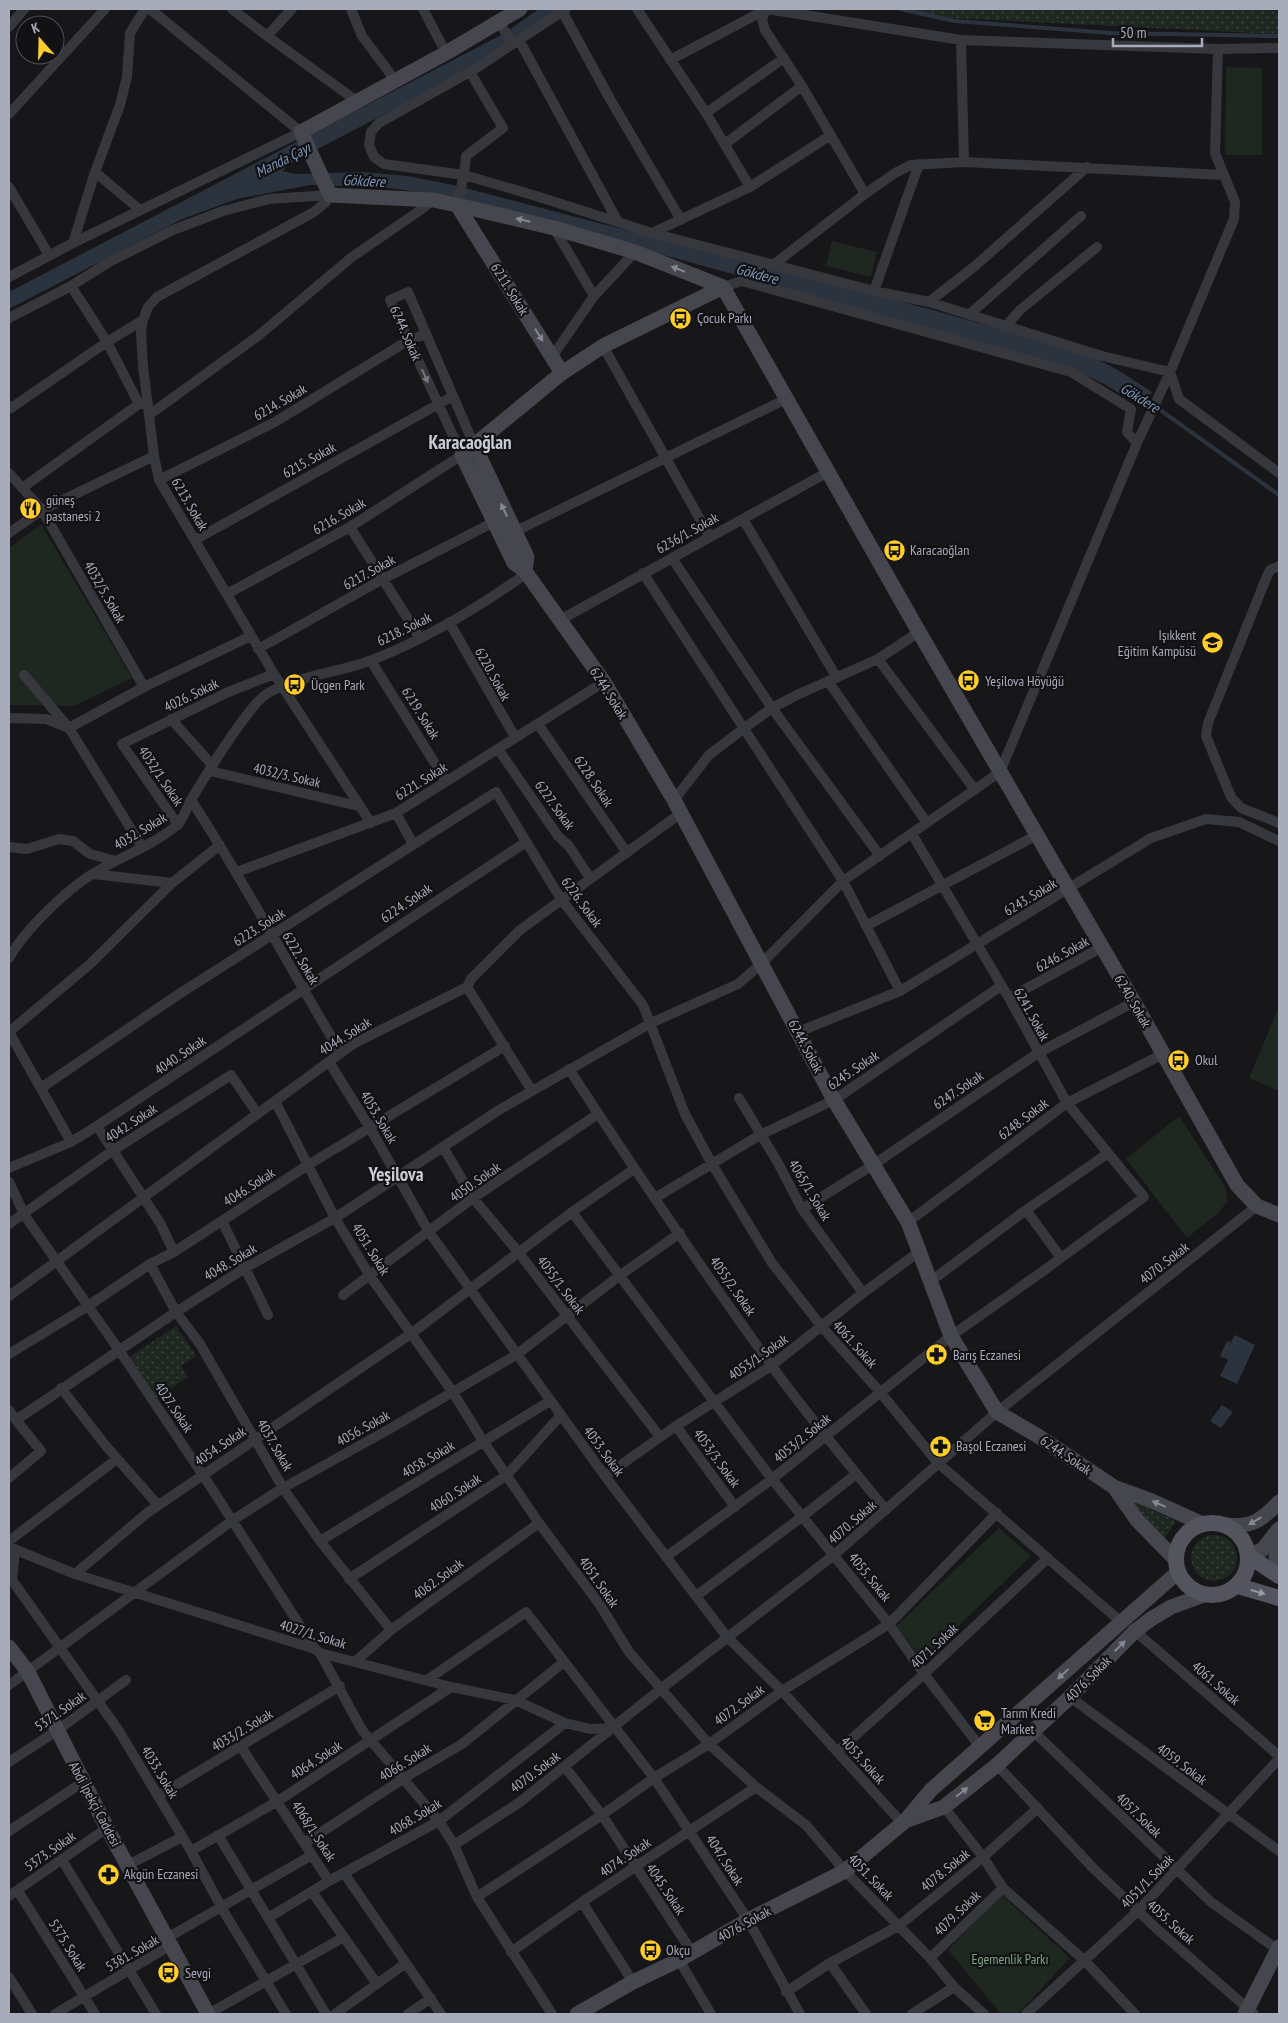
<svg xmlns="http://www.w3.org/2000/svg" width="1288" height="2023" viewBox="0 0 1288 2023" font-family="'PT Sans Narrow',sans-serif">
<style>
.grass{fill:url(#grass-dots)}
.park{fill:#1e2720}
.water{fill:#2b343e}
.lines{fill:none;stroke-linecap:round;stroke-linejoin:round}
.stream{stroke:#2b343e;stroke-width:4}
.street{stroke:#37383e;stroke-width:10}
.secondary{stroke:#45464e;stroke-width:15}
.primary{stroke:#53545d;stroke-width:16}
.oneway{fill:#858894}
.oneway2{fill:#757782}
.oneway3{fill:#979aa7}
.labels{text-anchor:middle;stroke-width:4.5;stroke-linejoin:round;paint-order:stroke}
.street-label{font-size:14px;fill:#a8abba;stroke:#121114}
.poi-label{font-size:14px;fill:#a8abba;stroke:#121114;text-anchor:start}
.park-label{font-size:14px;fill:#7da684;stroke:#121114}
.water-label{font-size:15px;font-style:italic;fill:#7c95b7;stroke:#121114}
.district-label{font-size:19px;font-weight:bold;fill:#c9cbd5;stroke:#121114}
</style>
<defs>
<pattern id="grass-dots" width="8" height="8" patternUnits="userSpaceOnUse" patternTransform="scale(1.25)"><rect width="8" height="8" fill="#1e2720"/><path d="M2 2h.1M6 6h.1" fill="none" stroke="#3c443e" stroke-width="1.8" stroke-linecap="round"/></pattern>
</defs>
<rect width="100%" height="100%" fill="#171619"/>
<!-- grass -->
<path class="grass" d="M902 9H1279V34L952 18Z
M176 1326 196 1356 181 1366 188 1377 156 1398 129 1357Z
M1129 1499 1176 1521 1164 1539Z
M1191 1558a23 23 0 1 1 46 0a23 23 0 1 1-46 0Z"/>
<!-- park -->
<path class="park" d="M1226 67 1262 68V155H1225Z
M832 241 877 252 871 277 826 266Z
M41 524 132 678 74 706 9 705V548Z
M1279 1007V1091L1249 1078Z
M1179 1116 1226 1188 1228 1201 1218 1213 1187 1238 1126 1159Z
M999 1528 1031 1556 923 1660 896 1626Z
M1001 1894 1070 1958 1018 2014H1001L948 1950Z"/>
<!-- water -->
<path class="water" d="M539 9H563L469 70 289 164 282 171 296 174 364 172 407 176 453 185 929 309 1087 354 1118 370 1152 392 1143 408 1106 385 1071 368 451 196 381 187 310 185 237 199 182 219 9 309V292L503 34Z
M1235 1335 1255 1345 1237 1384 1220 1376 1228 1360 1220 1356 1227 1341 1231 1342Z
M1222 1405 1233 1412 1221 1428 1210 1421Z"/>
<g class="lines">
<!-- stream -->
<path class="stream" d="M900 9 955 21 1111 33 1279 36
M1145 399 1279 495"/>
<!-- street -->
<path class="street" d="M232 9 267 36 358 102
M351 9 362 36 395 80
M423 9 446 53
M566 9 470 72 379 123 371 132 369 145 374 157 384 164 464 175 533 195 652 233 874 291 929 302 1102 356 1170 372 1179 399 1279 473
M637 9 706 113 750 187
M766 9 762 19 765 30 802 86 865 194
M562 11 610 99 681 220
M501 21 502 27 513 44
M9 27 24 9
M267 36 292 9
M519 40 618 222
M961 40 964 162
M670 60 767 9 961 40 1218 49 1279 48
M706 113 784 58
M9 114 105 9
M725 144 802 86
M95 172 140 210
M9 187 49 255
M330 195 325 203 314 212 157 297 148 307 143 320 141 332 143 366 154 456 159 480 274 674 371 823
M457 205 464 175 466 156 503 128 470 72
M554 228 594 296
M652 233 750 187 831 135
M73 243 95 172 120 105 127 77 130 33 145 9
M9 277 73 243 301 132 150 9
M742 281 773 265 865 194 895 173 911 165 964 162 1223 175
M71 286 107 342 139 404 148 403
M723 287 742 281 1071 372 1131 409 1127 432 1137 443
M874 291 919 164
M929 302 975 266 1087 167
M971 313 1081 216
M9 318 71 286 109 262 173 230 223 211 269 199 330 195
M1005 327 1020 310 1097 247
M603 346 710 537
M552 357 594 296 635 252
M9 406 11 408 107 342 143 320
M149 415 258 336 352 257 419 211 433 200
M9 473 42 510 144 687
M159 480 275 422 409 340 426 334
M22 488 139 404
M743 519 837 678
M350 527 420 638
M514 532 788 398
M9 533 42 510 154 456
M195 540 453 396
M672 558 772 708 880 856
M1279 566 1270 570 1265 581 1208 723 1206 736 1231 797 1241 808 1279 823
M643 573 843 881 900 991
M227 594 350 527 462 455 390 300 408 292 475 447
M560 620 828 472
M449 622 515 737
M258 649 383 579 494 522
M878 659 975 790
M371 661 446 781
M24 675 69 728 142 847
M828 681 927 823
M9 718 46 719 69 728 144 687 251 636
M171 719 213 766
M538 724 627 853
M498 749 558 836 569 846 590 878
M210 771 358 806
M191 800C245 882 290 969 341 1053
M674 800 709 755 743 729 772 708 799 694 878 659 919 632
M396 813 413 844
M178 825 122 744 226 693 274 674
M9 847 27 849 59 839 73 841 90 854 116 861
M237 872 396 813 604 682
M93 874 172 883
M866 926 1037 835
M9 958C24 931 67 889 94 873 120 857 152 846 176 826 183 821 186 808 191 800 204 778 249 704 268 693 300 675 338 673 372 660 427 639 479 607 527 573
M467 987 532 1091
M1009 998 1102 947
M9 1032 89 965 172 883 220 845
M9 1032 71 1142
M798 1032 900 991 1151 838 1206 819 1239 822 1279 841
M329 1062 370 1128 429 1232 605 1476 727 1637 782 1691 902 1823
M569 1069C634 1169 701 1268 771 1365 807 1415 847 1462 886 1510
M41 1088 176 996 496 792 561 899 643 1005 685 1114 712 1164 772 1263 822 1327 880 1392 938 1463 1120 1621
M739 1098 778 1163 802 1209 863 1293
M275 1101 335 1218 370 1276 452 1391 483 1441 539 1523 600 1605 629 1652 709 1744 756 1787 806 1825 845 1871 930 1958 954 1987 984 2014
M97 1126 160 1223 174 1252
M443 1147 473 1198 519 1253 660 1437
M9 1168 71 1142 97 1126 526 842
M9 1182 25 1216 119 1350 203 1475 315 1649
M655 1198 760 1135 834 1100 1001 986
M802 1209 873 1165 1038 1053 1134 1002
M1026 1210 1061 1258
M572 1212 772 1479 889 1624 924 1674 981 1748
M222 1221 268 1315
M908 1222 1067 1103 1163 1054
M9 1224 112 1151 231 1075 257 1113
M150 1264 176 1312 200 1344 283 1488 320 1541 391 1630
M931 1281 1026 1210 1107 1154
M343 1295 473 1198 598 1114
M9 1296 353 1044 467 987 471 979 520 930 681 813
M9 1354 88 1306 150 1264 174 1252 308 1165 505 1046
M61 1388 106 1446 158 1505
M9 1410 16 1420
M676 1426 735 1507
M605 1476 676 1426 771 1366 863 1293 920 1251
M9 1478 41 1451 16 1420 176 1312 245 1268 335 1218 499 1110 651 1023 738 984 762 963 843 881 1000 772 1137 443 1170 372 1234 219 1235 202 1215 153 1218 49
M9 1541 117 1459
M320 1541 550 1401
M9 1547 75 1574 315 1649 320 1653 451 1687 515 1700 565 1723 590 1729 614 1728
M15 1549 12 1580 119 1731 191 1851 224 1912 286 2014
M666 1557 772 1479 951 1336 1039 1274 1144 1197 1067 1103 1009 998 912 834
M75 1574 147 1513 412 1333 572 1212 634 1169
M349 1579 507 1475 561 1415
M696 1596 803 1516 856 1474
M1135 1631 1279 1756
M320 1653 362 1730 439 1821 454 1845 477 1897 552 2014
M356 1661 391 1630 539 1523
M427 1680 526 1612 654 1778 748 1920 800 2014
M9 1685 233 1520 283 1488 386 1431 516 1355 619 1276 680 1233
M1070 1697 1279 1851
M1034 1732 1211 1902 1278 1950
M241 1747 329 1881
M838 1751 924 1674 1048 1558
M9 1762 58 1730 126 1680
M997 1765 1093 1868 1157 1929 1254 2014
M565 1767 602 1815 692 1952
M158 1796 340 1686
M944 1807 983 1857 1003 1888 1085 1961 1135 2014
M9 1831 83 1782
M218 1835 326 2014
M305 1843 404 1778 462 1744 564 1662
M454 1845 520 1802 662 1688 834 1555 997 1412 1257 1206
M191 1851 278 1801 451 1687
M62 1860 156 2014
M128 1865 182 1837
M344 1873 441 2014
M18 1891 95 2014
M312 1892 377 1984
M9 1896 107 1828
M477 1897 602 1815 654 1778 709 1744 782 1691 889 1624 997 1513
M582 1902 633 1982
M268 1918 329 1881 439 1821 565 1723
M167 1938 312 1855
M511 1952 582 1902 756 1787
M930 1958 1003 1888
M679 1960 711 2014
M830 1963 866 2014
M9 1977 32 2014
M786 1992 830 1963 900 1925 983 1857 1038 1808
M55 2014 171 1945
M208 2014 344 1937
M335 2014 406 1963
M408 2014 431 1998
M912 2014 954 1987
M1026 2014 1138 1911 1279 1759"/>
<!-- secondary -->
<path class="secondary" d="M520 9 446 53 301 132 330 195 433 200 457 205 554 228 635 252 723 287 919 632 1134 1002 1237 1185 1257 1206 1279 1215
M457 205 562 373
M723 287 603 346 562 373 462 455 514 563 525 571 604 682 674 800 834 1100 908 1222 951 1336 997 1412 1038 1436 1114 1487 1152 1501 1203 1524
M475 447 527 557 525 571
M1114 1487 1137 1520 1176 1560
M1226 1525C1251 1528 1262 1520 1279 1502
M1279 1539 1276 1557 1279 1569
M1249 1556 1263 1549 1279 1529
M9 1647 28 1672 107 1828 208 2014
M905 1821 944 1807 997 1765 1070 1697 1135 1631 1151 1619 1171 1607 1204 1595
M577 2014 633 1982 679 1960 748 1920 845 1871 904 1822 931 1790 1178 1572
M1245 2014 1279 1947"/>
<!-- primary -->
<path class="primary" d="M1176 1559a36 36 0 1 1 72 0a36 36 0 1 1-72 0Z
M1249 1556 1279 1576
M1238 1586 1279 1598"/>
</g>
<!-- one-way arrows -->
<defs><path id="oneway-solid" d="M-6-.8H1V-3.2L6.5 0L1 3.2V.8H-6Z" transform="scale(1.25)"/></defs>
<g class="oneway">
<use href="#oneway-solid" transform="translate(523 220) rotate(-167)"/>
<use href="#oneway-solid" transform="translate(678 269) rotate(-158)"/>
<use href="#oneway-solid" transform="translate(539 335) rotate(58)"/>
<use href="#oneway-solid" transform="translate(504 510) rotate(-115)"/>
<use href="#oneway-solid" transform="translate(1159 1504) rotate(-157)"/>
<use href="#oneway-solid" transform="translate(1255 1521) rotate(149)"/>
<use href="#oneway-solid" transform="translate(1120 1646) rotate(-45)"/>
<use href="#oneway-solid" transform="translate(1063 1674) rotate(138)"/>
<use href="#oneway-solid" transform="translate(962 1792) rotate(-38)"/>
</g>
<use class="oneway2" href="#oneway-solid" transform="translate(425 376) rotate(66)"/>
<use class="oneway3" href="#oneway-solid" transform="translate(1258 1592) rotate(16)"/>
<!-- icons -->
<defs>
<symbol id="bus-disc" viewBox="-11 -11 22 22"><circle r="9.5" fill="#ffce28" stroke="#121114"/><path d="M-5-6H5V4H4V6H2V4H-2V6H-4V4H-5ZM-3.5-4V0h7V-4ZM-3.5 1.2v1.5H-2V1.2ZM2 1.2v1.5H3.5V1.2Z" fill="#111"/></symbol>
<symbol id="restaurant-disc" viewBox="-11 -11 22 22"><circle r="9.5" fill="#ffce28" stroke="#121114"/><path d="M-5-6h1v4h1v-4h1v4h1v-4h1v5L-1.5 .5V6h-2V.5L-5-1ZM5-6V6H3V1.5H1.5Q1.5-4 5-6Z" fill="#111"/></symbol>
<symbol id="school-disc" viewBox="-11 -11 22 22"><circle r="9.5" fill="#ffce28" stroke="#121114"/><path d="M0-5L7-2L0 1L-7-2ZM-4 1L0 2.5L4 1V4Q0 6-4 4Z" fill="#111"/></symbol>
<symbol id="pharmacy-disc" viewBox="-11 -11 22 22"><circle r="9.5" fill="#ffce28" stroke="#121114"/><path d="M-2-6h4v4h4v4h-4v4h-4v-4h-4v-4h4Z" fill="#111"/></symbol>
<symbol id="supermarket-disc" viewBox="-11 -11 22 22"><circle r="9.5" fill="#ffce28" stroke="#121114"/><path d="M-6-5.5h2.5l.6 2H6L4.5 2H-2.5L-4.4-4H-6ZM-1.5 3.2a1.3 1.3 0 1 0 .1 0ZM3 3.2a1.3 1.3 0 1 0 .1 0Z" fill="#111"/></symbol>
</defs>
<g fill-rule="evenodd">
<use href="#bus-disc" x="668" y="306" width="25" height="25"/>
<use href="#restaurant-disc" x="18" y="496" width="25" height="25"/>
<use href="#bus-disc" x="882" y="538" width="25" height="25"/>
<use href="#school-disc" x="1200" y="630" width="25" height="25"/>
<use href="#bus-disc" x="956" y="668" width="25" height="25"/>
<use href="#bus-disc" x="282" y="672" width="25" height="25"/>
<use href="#bus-disc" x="1166" y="1048" width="25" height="25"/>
<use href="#pharmacy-disc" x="924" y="1342" width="25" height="25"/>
<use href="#pharmacy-disc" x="928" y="1434" width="25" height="25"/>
<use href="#supermarket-disc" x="972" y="1708" width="25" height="25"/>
<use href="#pharmacy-disc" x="96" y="1862" width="25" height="25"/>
<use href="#bus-disc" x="638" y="1938" width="25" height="25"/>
<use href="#bus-disc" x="156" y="1960" width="25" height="25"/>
</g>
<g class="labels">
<!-- street labels -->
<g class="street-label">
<text transform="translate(510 289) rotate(58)" y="5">6211. Sokak</text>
<text transform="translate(406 333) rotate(66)" y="5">6244. Sokak</text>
<text transform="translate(280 402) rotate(-30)" y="5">6214. Sokak</text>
<text transform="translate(309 460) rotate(-29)" y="5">6215. Sokak</text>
<text transform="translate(190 504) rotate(60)" y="5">6213. Sokak</text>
<text transform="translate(339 516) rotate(-30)" y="5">6216. Sokak</text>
<text transform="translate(687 533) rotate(-29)" y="5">6236/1. Sokak</text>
<text transform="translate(369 572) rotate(-29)" y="5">6217. Sokak</text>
<text transform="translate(105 592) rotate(60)" y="5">4032/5. Sokak</text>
<text transform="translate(404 629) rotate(-26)" y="5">6218. Sokak</text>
<text transform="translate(493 674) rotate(61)" y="5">6220. Sokak</text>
<text transform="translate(609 693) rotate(58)" y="5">6244. Sokak</text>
<text transform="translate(191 695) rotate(-26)" y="5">4026. Sokak</text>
<text transform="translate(421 713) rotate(58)" y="5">6219. Sokak</text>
<text transform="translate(287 775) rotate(13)" y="5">4032/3. Sokak</text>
<text transform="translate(161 776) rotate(56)" y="5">4032/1. Sokak</text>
<text transform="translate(421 781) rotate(-32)" y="5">6221. Sokak</text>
<text transform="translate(594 781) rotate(56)" y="5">6228. Sokak</text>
<text transform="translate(555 805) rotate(54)" y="5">6227. Sokak</text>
<text transform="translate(140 831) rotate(-31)" y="5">4032. Sokak</text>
<text transform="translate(1030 897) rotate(-31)" y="5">6243. Sokak</text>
<text transform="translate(582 902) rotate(54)" y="5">6226. Sokak</text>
<text transform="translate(406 903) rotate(-34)" y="5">6224. Sokak</text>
<text transform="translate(259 927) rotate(-32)" y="5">6223. Sokak</text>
<text transform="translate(1062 954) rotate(-29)" y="5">6246. Sokak</text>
<text transform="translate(301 958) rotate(60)" y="5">6222. Sokak</text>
<text transform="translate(1133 1001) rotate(60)" y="5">6240. Sokak</text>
<text transform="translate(1032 1014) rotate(61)" y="5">6241. Sokak</text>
<text transform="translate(345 1036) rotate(-32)" y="5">4044. Sokak</text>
<text transform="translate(806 1046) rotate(62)" y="5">6244. Sokak</text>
<text transform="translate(180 1055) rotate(-34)" y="5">4040. Sokak</text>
<text transform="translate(853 1070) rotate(-34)" y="5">6245. Sokak</text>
<text transform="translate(958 1090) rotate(-34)" y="5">6247. Sokak</text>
<text transform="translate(379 1117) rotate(59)" y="5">4053. Sokak</text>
<text transform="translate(1023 1119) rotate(-37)" y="5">6248. Sokak</text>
<text transform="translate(131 1123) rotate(-33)" y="5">4042. Sokak</text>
<text transform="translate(475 1182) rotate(-35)" y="5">4050. Sokak</text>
<text transform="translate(249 1187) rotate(-33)" y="5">4046. Sokak</text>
<text transform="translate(810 1190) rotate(59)" y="5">4065/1. Sokak</text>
<text transform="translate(371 1249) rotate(58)" y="5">4051. Sokak</text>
<text transform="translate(230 1262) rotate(-31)" y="5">4048. Sokak</text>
<text transform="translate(1164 1263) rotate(-38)" y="5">4070. Sokak</text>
<text transform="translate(561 1285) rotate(53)" y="5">4055/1. Sokak</text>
<text transform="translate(733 1286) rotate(55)" y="5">4055/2. Sokak</text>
<text transform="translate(855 1344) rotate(48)" y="5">4061. Sokak</text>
<text transform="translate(758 1357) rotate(-35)" y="5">4053/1. Sokak</text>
<text transform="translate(174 1407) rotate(56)" y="5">4027. Sokak</text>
<text transform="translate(363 1428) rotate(-29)" y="5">4056. Sokak</text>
<text transform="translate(802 1438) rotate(-39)" y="5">4053/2. Sokak</text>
<text transform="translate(275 1445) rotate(60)" y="5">4037. Sokak</text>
<text transform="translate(220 1446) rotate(-34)" y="5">4054. Sokak</text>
<text transform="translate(604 1451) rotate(54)" y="5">4053. Sokak</text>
<text transform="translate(1066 1455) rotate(34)" y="5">6244. Sokak</text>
<text transform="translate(717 1458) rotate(54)" y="5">4053/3. Sokak</text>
<text transform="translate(428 1459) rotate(-31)" y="5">4058. Sokak</text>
<text transform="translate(455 1493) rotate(-33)" y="5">4060. Sokak</text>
<text transform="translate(852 1522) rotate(-41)" y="5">4070. Sokak</text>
<text transform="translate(870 1577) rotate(51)" y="5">4055. Sokak</text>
<text transform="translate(438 1579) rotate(-36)" y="5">4062. Sokak</text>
<text transform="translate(599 1582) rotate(55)" y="5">4051. Sokak</text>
<text transform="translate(313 1634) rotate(17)" y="5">4027/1. Sokak</text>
<text transform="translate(934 1646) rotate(-43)" y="5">4071. Sokak</text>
<text transform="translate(1088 1679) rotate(-45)" y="5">4076. Sokak</text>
<text transform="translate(1216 1683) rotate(41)" y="5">4061. Sokak</text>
<text transform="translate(739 1705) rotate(-36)" y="5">4072. Sokak</text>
<text transform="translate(60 1711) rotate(-35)" y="5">5371. Sokak</text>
<text transform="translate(242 1730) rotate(-31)" y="5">4033/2. Sokak</text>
<text transform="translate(316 1760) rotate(-33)" y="5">4064. Sokak</text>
<text transform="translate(863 1760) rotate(48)" y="5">4053. Sokak</text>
<text transform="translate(405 1762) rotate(-32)" y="5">4066. Sokak</text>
<text transform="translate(1182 1764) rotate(37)" y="5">4059. Sokak</text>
<text transform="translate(160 1772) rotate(59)" y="5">4033. Sokak</text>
<text transform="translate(535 1772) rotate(-37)" y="5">4070. Sokak</text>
<text transform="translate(95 1804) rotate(62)" y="5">Abdi İpekçi Caddesi</text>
<text transform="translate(1139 1815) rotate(44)" y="5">4057. Sokak</text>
<text transform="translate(415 1817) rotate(-31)" y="5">4068. Sokak</text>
<text transform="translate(314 1831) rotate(57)" y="5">4068/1. Sokak</text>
<text transform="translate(50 1851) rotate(-35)" y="5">5373. Sokak</text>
<text transform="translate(625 1857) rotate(-34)" y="5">4074. Sokak</text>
<text transform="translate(725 1860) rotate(57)" y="5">4047. Sokak</text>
<text transform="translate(945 1870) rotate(-39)" y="5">4078. Sokak</text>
<text transform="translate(871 1877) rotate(46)" y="5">4051. Sokak</text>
<text transform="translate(1147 1881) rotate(-46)" y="5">4051/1. Sokak</text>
<text transform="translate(666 1889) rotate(56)" y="5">4045. Sokak</text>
<text transform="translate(957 1913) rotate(-44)" y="5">4079. Sokak</text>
<text transform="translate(1171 1922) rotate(42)" y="5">4055. Sokak</text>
<text transform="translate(744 1924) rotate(-29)" y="5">4076. Sokak</text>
<text transform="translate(68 1945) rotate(58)" y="5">5375. Sokak</text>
<text transform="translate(132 1953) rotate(-30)" y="5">5381. Sokak</text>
</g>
<!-- poi labels -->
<g class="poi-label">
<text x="697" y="323">Çocuk Parkı</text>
<text x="46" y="505">güneş<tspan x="46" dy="16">pastanesi 2</tspan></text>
<text x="910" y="555">Karacaoğlan</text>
<text x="1196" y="640" text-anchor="end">Işıkkent<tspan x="1196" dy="16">Eğitim Kampüsü</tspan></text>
<text x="985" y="686">Yeşilova Höyüğü</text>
<text x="311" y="690">Üçgen Park</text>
<text x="1195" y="1065">Okul</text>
<text x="953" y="1360">Barış Eczanesi</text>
<text x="956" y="1451">Başol Eczanesi</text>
<text x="1001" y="1718">Tarım Kredi<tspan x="1001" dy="16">Market</tspan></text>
<text x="124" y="1879">Akgün Eczanesi</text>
<text x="666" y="1955">Okçu</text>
<text x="185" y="1978">Sevgi</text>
</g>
<!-- park labels -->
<g class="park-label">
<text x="1010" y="1964">Egemenlik Parkı</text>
</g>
<!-- water labels -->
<g class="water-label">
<text transform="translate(283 160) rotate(-27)" y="5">Manda Çayı</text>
<text transform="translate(364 181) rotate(3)" y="5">Gökdere</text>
<text transform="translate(757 274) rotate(15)" y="5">Gökdere</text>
<text transform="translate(1140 398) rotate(32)" y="5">Gökdere</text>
</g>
<!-- district labels -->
<g class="district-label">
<text x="470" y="449">Karacaoğlan</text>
<text x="396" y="1181">Yeşilova</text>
</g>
</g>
<!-- border -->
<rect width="1288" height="2023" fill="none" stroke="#a8abba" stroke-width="20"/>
<!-- north arrow -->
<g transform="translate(40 40) rotate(340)"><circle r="24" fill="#121114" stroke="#4e4f56"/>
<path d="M0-4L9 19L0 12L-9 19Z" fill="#ffce28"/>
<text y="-8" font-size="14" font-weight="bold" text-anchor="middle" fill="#a8abba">K</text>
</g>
<!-- scale -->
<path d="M1113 38v8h89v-8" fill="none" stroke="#a8abba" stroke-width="2.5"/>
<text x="1120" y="38" font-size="15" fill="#a8abba" stroke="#121114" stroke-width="4" paint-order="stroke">50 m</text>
</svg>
